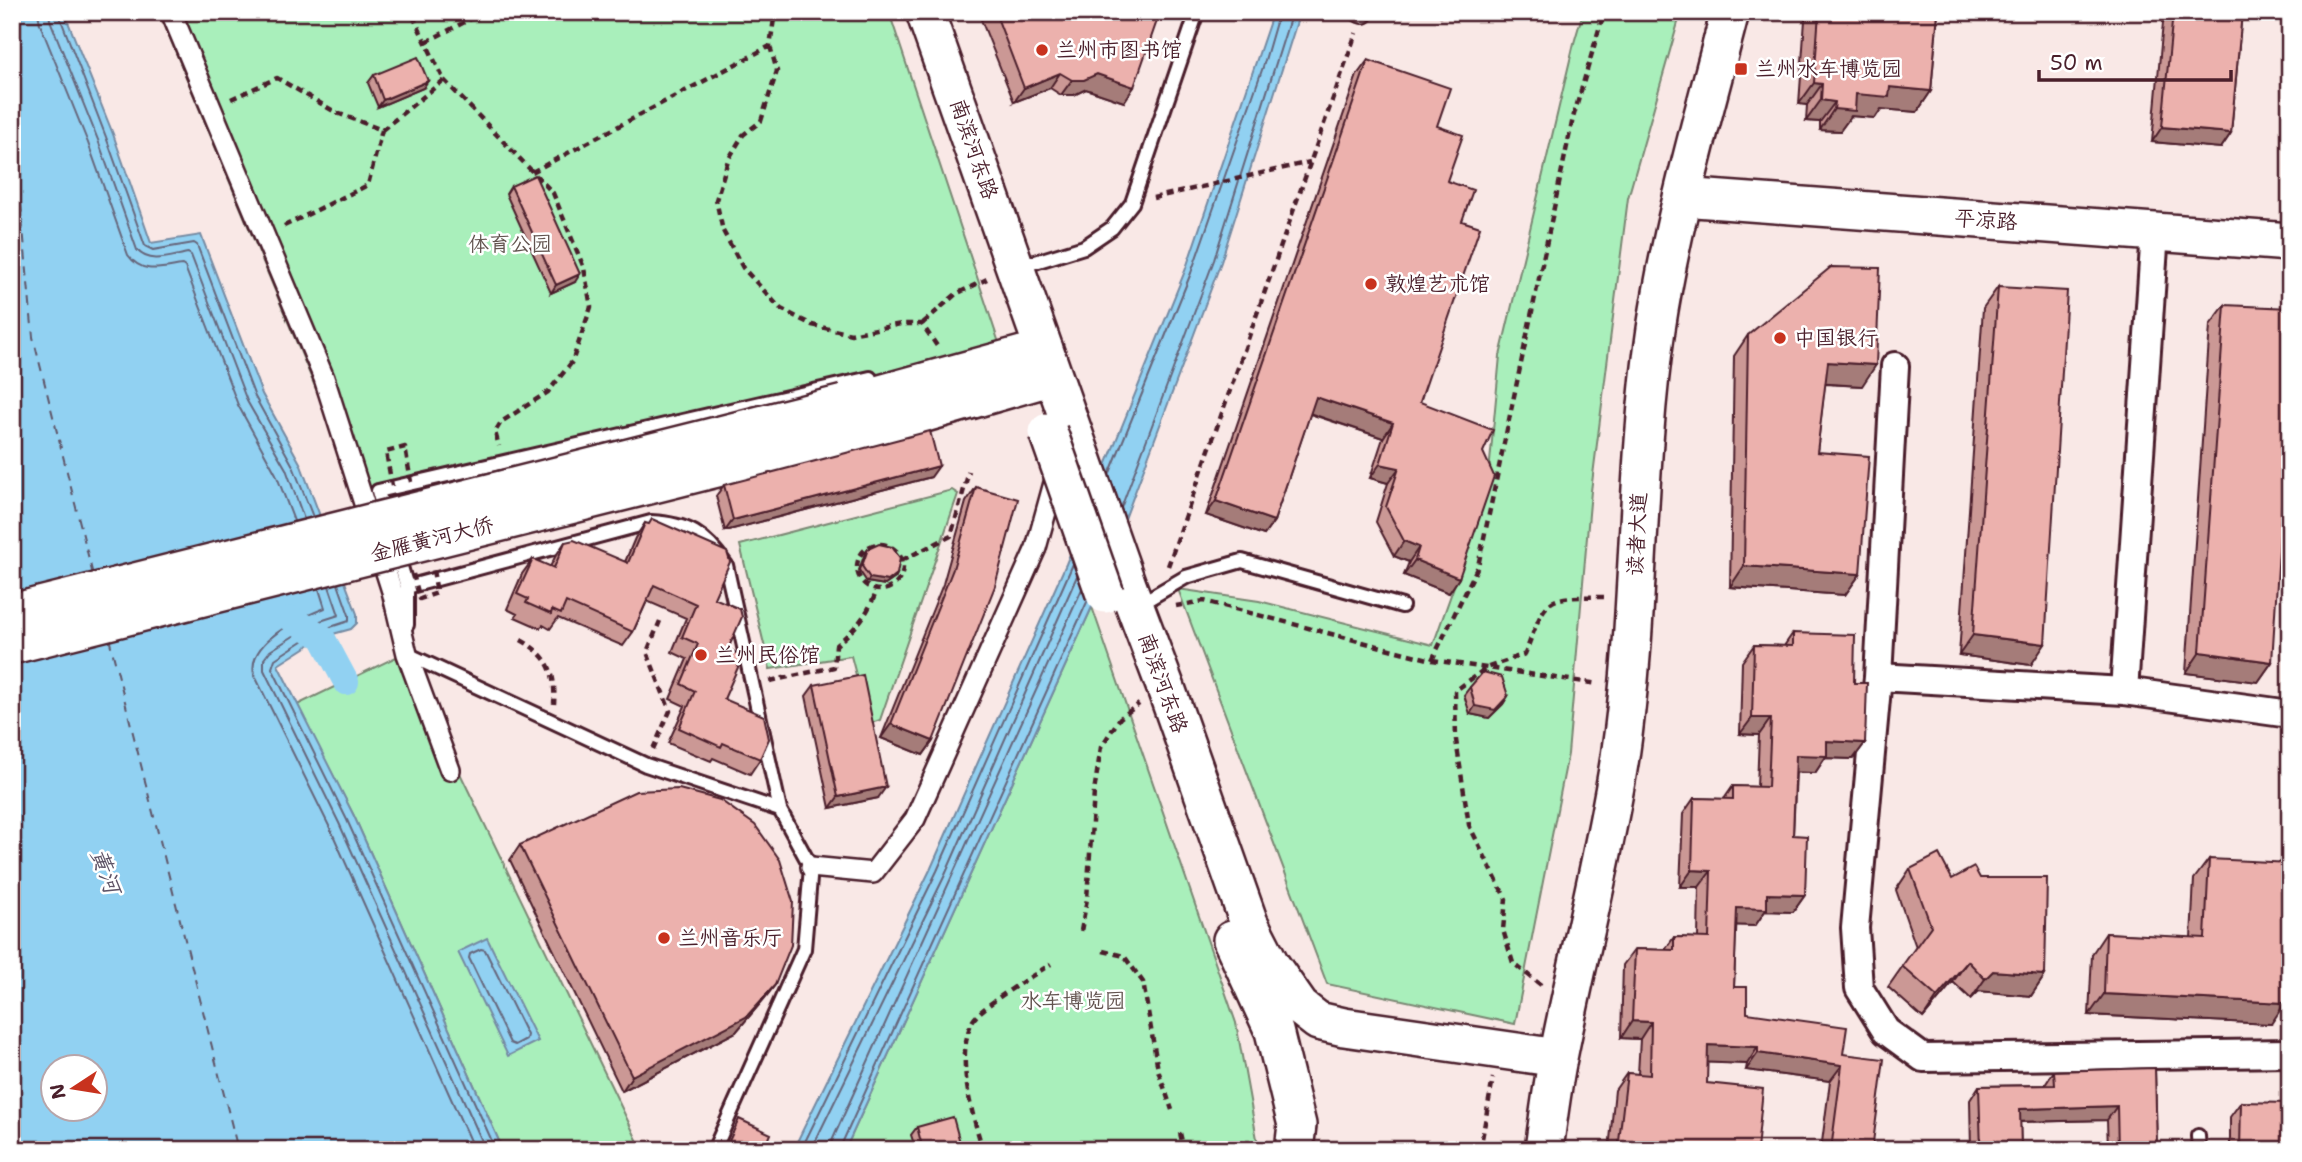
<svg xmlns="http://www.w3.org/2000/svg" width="2302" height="1162" viewBox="0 0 2302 1162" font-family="'Shantell Sans','LXGW WenKai TC',sans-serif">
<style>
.green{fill:#a9efbb;stroke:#7a8773;stroke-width:2}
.water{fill:#91d1f2;stroke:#758aa2;stroke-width:2;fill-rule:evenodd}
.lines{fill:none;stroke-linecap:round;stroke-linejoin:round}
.shore{stroke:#66667b;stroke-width:2}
.canal{stroke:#91d1f2;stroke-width:26}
.ferry{stroke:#5f5467;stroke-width:2;stroke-dasharray:9 7;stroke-linecap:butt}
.service-casing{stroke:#4a1f2b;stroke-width:18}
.pedestrian-casing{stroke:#4a1f2b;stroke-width:24}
.minor-casing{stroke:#4a1f2b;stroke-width:32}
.secondary-casing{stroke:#4a1f2b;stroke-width:42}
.path{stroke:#4a1f2b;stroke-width:4.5;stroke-dasharray:7 5;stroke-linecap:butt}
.service{stroke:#fff;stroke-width:12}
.pedestrian{stroke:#fff;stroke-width:19}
.minor{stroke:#fff;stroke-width:26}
.secondary{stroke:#fff;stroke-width:37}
.secondary-bridge-casing{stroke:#4a1f2b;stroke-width:42;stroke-linecap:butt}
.path-bridge{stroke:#4a1f2b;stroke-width:4.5;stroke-dasharray:7 5;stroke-linecap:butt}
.secondary-bridge{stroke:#fff;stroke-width:37}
.wall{fill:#cb9895;stroke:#4a1f2b;stroke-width:2}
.shaded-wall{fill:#a57c79;stroke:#4a1f2b;stroke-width:2}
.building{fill:#ecb1ad;stroke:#4a1f2b;stroke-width:2}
.poi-dot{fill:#c8321e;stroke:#fff;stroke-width:2.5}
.labels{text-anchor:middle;stroke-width:5;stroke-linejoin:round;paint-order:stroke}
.poi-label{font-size:21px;fill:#4a1f2b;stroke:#fff;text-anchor:start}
.street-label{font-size:21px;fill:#4a1f2b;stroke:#fff}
.park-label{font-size:21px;fill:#62534f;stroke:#fff}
.water-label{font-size:23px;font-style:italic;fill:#5f5467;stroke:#fff}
</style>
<rect width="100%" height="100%" fill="#f9e8e6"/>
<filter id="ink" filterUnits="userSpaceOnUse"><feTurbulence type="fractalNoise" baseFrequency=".0143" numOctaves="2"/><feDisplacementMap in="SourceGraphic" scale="14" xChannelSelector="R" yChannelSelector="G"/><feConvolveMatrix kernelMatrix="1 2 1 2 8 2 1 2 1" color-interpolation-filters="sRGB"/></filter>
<g filter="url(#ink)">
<!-- green -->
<path class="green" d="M159 12H889L1006 364 368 514Z
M1583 12H1681L1628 198 1591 491 1568 754 1515 1024 1327 984 1178 589 1259 601 1433 645 1487 494 1500 356 1574 43Z
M952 490 958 494 880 720 869 724 851 656 770 669 740 545Z
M1092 607 1236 1023 1259 1150H845Z
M396 657 450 769 457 767 642 1150H503L354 816 297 705Z"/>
<!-- water -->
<path class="water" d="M12 12H64L113 134 151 243 201 235 262 394 300 463 357 614V623L351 629 322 637 278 665 354 816 503 1150H12ZM52 1068H94V1110H52Z
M1273 12H1300L1221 262 1092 607 845 1150H793L931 868 1066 564 1185 271Z
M487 938 538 1041 508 1056 458 952Z"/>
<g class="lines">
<!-- shore -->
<path class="shore" d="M38 12 40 24 88 143 128 255C142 275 161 268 182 265L185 267 238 405 276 474 294 521
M49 12 50 20 98 140 137 250C150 265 171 256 188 253L191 255 247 401 286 469 304 519
M58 12 106 137 145 246 153 250 194 243 197 245 255 397 293 466 313 517
M1109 475 1191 273 1263 67 1279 12
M1121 508 1214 260 1292 12
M338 584 349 615V621L318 631 275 659 272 668 347 820 496 1150
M329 586 339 615 314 623 270 651 264 659V670L339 823 486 1150
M319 589 325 608C300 618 247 641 254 674L330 828 474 1150
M481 949 485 950 527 1035 526 1039 515 1045 510 1043 469 958 470 954Z
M801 1150 937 871 1073 564
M811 1150 945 875 1077 576
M831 1150 832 1141 1082 589
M839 1150 1087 602"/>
<!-- canal -->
<path class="canal" d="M292 619 322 637 346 682"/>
<!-- ferry -->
<path class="ferry" d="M12 108 33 337 93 575
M109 638 238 1150"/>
<defs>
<path id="service" d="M1019 267 1084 247 1112 228 1132 203 1197 12
M385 516 378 491 870 378
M396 550 407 587V625
M407 587 651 522C688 524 705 534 726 565L780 810
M1138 605 1186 577 1242 561 1402 606
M407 654 646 765 780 810 811 867 804 949 714 1150
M2198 1136 2199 1150"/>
<path id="pedestrian" d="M171 12 324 378 392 591 407 654 450 770
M1360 12 1363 13
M811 867 873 873 915 819 1036 548 1057 472"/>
<path id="minor" d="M1895 366 1878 677 1855 928 1859 988 1886 1031 1923 1058 2290 1053
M1878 677 2124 691 2290 714
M2124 691 2155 232"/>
<path id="secondary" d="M925 12 1127 585 1167 691 1249 923 1270 964 1300 1007 1318 1021 1344 1027 1558 1058
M1682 197 2290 242
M844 404 1044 349
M852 434 1053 376
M1232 940 1274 1031 1297 1125 1294 1150
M1544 1150C1548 1119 1552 1088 1558 1058 1578 957 1604 858 1620 757 1641 615 1635 470 1656 329 1672 222 1703 117 1730 12"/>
</defs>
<!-- service casing -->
<use href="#service" class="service-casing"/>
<!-- pedestrian casing -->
<use href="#pedestrian" class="pedestrian-casing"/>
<!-- minor casing -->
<use href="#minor" class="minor-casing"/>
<!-- secondary casing -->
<use href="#secondary" class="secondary-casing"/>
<!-- path -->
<path class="path" d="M426 42 484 12
M770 46 777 71 761 121 743 135 728 160 716 200 723 231 743 268 781 309 812 325 851 334 901 324H922L937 346
M444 80 553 193 584 268 591 307 572 362 548 392 501 422 495 432 499 446
M231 99 277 78 337 113 382 130 444 80 411 12
M532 172 770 46 775 12
M1153 198 1310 162
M284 226 368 185 382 130
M923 323 956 294 987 279
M857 567a23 23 0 1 1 46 0a23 23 0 1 1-46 0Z
M902 560 951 536 969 471
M1168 566 1356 33
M1176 606 1204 601 1432 660 1598 684
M521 640C549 656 556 673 554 704
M1432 660 1478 566 1573 118 1604 12
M770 681 834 667 836 645C857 627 867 616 877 590
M653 749 670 711 647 652 660 621
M1081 931 1087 899 1094 792 1101 747 1120 718 1139 704
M1103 951 1124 956 1143 982 1158 1070 1172 1110
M1541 985 1513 963 1503 930 1506 899 1469 825 1456 740 1455 691 1486 668 1525 654C1547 597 1543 596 1604 597
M1180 1133 1184 1150
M983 1150C972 1114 955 1057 972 1022 979 1007 1034 975 1051 964
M1480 1150 1493 1078"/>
<!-- service -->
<use href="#service" class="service"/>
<!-- pedestrian -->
<use href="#pedestrian" class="pedestrian"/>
<!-- minor -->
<use href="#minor" class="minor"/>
<!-- secondary -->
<use href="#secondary" class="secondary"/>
<defs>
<path id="secondary-bridge" d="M1048 432 1105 594
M12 613 844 404
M12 645 852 434"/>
</defs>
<!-- secondary-bridge casing -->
<use href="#secondary-bridge" class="secondary-bridge-casing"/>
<!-- path-bridge -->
<path class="path-bridge" d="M392 486 386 452 405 447 411 482
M413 574 420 599 437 593 433 570"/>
<!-- secondary-bridge -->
<use href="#secondary-bridge" class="secondary-bridge"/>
</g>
<!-- wall -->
<path class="wall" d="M978 12H1160L1124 102 1086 89 1074 95H1061L1050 88 1014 102Z
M1811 12H1938L1931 91 1917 112 1881 109 1875 118 1851 116 1840 131 1820 130V122L1806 121 1807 105 1799 104 1805 20Z
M2164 12H2242L2231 133 2221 148 2152 142Z
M1368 60 1437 126 1447 181 1462 221 1420 402 1483 452 1459 578 1449 593 1404 575 1409 562 1394 556 1376 522 1388 483 1370 478 1383 438 1310 414 1274 521 1264 535 1206 515 1357 75Z
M374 75 423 88 378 107 368 83Z
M511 186 575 282 551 293 506 194Z
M1998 287 2031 665 1959 655 1983 308Z
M2225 305 2272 662 2258 682 2186 673 2210 325Z
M1748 335 1862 386 1825 384 1817 452 1860 574 1845 595 1730 587 1734 356Z
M931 477 725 531 716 496 724 485Z
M976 487 933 741 923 755 881 738 943 584 966 502Z
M645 523 714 598 728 649 724 699 760 759 750 774 713 758 711 761 668 743 685 706 670 699 687 659 672 652 686 618 647 601 633 632 623 646 558 618 550 629 543 625 540 628 515 617 517 614 507 609 522 574 533 559 550 567 555 557 565 542 625 562 635 538Z
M868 549 897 574 895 578 885 585 867 582 859 570 865 553Z
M1793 633 1854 683 1865 743 1853 759 1825 758 1815 773 1796 772 1793 835 1805 895 1793 912 1765 911 1755 926 1736 925 1734 987 1747 1013 1843 1054 1872 1150H1821L1830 1081 1746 1070 1747 1064 1707 1062V1083L1757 1150H1609L1615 1090 1627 1073 1638 1074 1640 1039 1621 1038 1623 965 1635 949 1665 950 1674 937 1698 938 1699 887H1680L1683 814 1694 798 1724 799 1733 786 1757 787 1759 735 1740 734 1742 662 1754 645 1784 646Z
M814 685 878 798 830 808 806 696Z
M1470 687 1508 696 1503 704 1489 718 1470 714 1464 695Z
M520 845 775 985 764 999 736 1032 622 1091 510 860Z
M2209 859 2271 1024 2089 1015 2092 954 2106 933 2191 938 2194 879Z
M1910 869 1952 879 1980 878 2045 975 2031 996 1979 991 1971 999 1953 982 1923 1018 1888 987 1916 947 1896 890Z
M2155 1068 2157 1150H2108L2107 1120 2020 1122 2021 1150H1971L1970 1100 1979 1086 2045 1085 2054 1071Z
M2241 1102 2290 1150H2230V1117Z
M917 1127 962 1150H916L911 1135Z"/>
<!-- shaded-wall -->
<path class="shaded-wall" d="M1431 12H1458L1441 16Z
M1060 73 1050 88 1014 102 1024 88Z
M1097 74 1134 87 1124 102 1086 89 1074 95H1061L1072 80Z
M428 81 423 88 378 107 383 100Z
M1814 83 1822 84 1807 105 1799 104Z
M1890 87 1931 91 1917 112 1881 109 1875 118 1851 116 1840 131 1820 130 1834 109 1856 94Z
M1821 100 1835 102 1820 122 1806 121Z
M2162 127 2231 133 2221 148 2152 142Z
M580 274 575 282 551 293 556 285Z
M1828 362 1876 365 1862 386 1814 383Z
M1316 397 1393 423 1383 438 1306 412Z
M1380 464 1399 468 1388 483 1370 478Z
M939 466 931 477 725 531 733 520Z
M1216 501 1274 521 1264 535 1206 515Z
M1404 541 1419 547 1409 562 1394 556Z
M1415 560 1459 578 1449 593 1404 575Z
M1744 566 1860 574 1845 595 1730 587Z
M897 574 895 578 885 585 867 582 870 578Z
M1973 635 2045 644 2031 665 1959 655Z
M2200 652 2272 662 2258 682 2186 673Z
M1508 696 1503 704 1489 718 1470 714 1475 706Z
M1752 718H1771L1759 735 1740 734Z
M891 724 933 741 923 755 881 738Z
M1827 741 1865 743 1853 759 1825 758 1815 773 1784 772 1796 755Z
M886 787 878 798 830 808 838 797Z
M1692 870 1711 871 1699 887H1680Z
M1767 894 1805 895 1793 912 1765 911 1755 926 1725 925 1737 908Z
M1968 961 1953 982 1923 1018 1937 997Z
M1993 971 2045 975 2031 996 1979 991 1971 999 1985 979Z
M775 985 764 999 736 1032 622 1091 632 1076Z
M2104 994 2285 1003 2271 1024 2089 1015Z
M1632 1021 1651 1022 1640 1039 1621 1038Z
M1708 1045 1758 1047 1747 1064 1696 1062Z
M1758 1053 1842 1065 1830 1081 1746 1070Z
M2117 1106 2107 1120 2010 1122 2020 1109Z"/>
<!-- building -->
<path class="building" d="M995 12H1160L1134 87 1097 74 1084 80H1072L1060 73 1024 88Z
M1819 12H1938L1931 91 1890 87 1889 97 1856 94 1855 111 1834 109 1835 102 1821 100 1822 84 1814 83Z
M2173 12H2242L2231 133 2162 127Z
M418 57 428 81 383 100 374 75Z
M1368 60 1450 88 1437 126 1463 135 1447 181 1473 190 1462 221 1480 227 1420 402 1493 430 1483 452 1494 476 1459 578 1415 560 1419 547 1404 541 1386 507 1399 468 1380 464 1393 423 1316 397 1274 521 1216 501Z
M535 175 580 274 556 285 511 186Z
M1831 267 1880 268 1876 365 1828 362 1817 452 1869 456 1860 574 1744 566 1748 335Z
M1998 287 2067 291 2045 644 1973 635Z
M2225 305 2290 308V374L2272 662 2200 652Z
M930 431 939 466 733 520 724 485Z
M976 487 1018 499 995 586 933 741 891 724 953 569Z
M652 519 727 552 730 562 714 598 740 609 742 617 728 649 743 656 724 699 764 716 769 739 760 759 723 743 721 747 679 728 695 691 681 684 698 644 682 637 696 604 654 585 633 632 566 602 561 614 552 610 551 614 526 603 528 599 517 594 533 559 554 568 565 542 574 540 628 563 645 523 649 524Z
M879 544 892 547 900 558 897 574 888 581 870 578 862 566 868 549Z
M1793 633 1855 635 1854 683H1867L1865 743 1827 741V756L1796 755 1793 835 1807 836 1805 895 1767 894V909L1737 908 1734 987H1747V1013L1847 1027 1843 1054 1884 1059 1872 1150H1831L1842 1065 1758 1053V1047L1708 1045 1707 1083 1763 1089 1757 1150H1618L1627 1073 1650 1075 1651 1022 1632 1021 1635 949 1674 950V937L1709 938 1711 871 1692 870 1694 798 1733 799V786L1768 787 1771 718H1752L1754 645 1793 646Z
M1483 672 1502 677 1508 696 1495 710 1475 706 1470 687Z
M863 675 886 787 838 797 814 685Z
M679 789 720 800 755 825 780 860 793 902 791 945 775 985 746 1017 632 1076 520 845 636 791Z
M1939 854 1952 879 1974 867 1980 878H2047L2045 975 1993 971 1985 979 1968 961 1937 997 1902 966 1931 926 1910 869Z
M2209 859 2290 863V907L2285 1003 2104 994 2106 933 2205 938Z
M2155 1068 2157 1150H2118L2117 1106 2020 1109 2021 1150H1981L1979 1086 2055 1085 2054 1071Z
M2241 1102 2290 1103V1150H2240Z
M953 1117 962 1150H923L917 1127Z
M739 1119 771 1134 764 1150H725Z"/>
</g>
<!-- markers -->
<g class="poi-dot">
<circle cx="1042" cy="50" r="7"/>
<rect x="1734" y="62" width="14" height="14" rx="3.5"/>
<circle cx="1371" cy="284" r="7"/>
<circle cx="1780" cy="338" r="7"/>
<circle cx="701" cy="655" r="7"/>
<circle cx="664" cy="938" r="7"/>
</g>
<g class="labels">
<!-- poi labels -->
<g class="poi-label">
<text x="1056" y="57">兰州市图书馆</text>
<text x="1755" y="76">兰州水车博览园</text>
<text x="1385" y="291">敦煌艺术馆</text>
<text x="1794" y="345">中国银行</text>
<text x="715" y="662">兰州民俗馆</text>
<text x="678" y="945">兰州音乐厅</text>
</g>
<!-- street labels -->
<g class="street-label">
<text transform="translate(974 149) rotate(71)" y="7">南滨河东路</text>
<text transform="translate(1986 220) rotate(4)" y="7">平凉路</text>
<text transform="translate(1637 534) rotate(-87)" y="7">读者大道</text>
<text transform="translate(432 539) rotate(-14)" y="7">金雁黄河大侨</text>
<text transform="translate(1163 683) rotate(70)" y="7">南滨河东路</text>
</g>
<!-- park labels -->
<g class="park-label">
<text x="510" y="251">体育公园</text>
<text x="1073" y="1008">水车博览园</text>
</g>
<!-- water labels -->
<g class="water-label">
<text transform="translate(106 871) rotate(70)" y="8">黄河</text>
</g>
</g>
<!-- margin -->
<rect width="2302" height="1162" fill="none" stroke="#fff" stroke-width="42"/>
<rect x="21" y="21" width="2260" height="1120" fill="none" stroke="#4a1f2b" stroke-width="2.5" filter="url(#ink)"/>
<!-- north arrow -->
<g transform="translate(74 1088) rotate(258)"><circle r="33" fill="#ffffff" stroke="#b7a5aa" stroke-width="2"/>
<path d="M0-5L12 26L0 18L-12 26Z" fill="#c8321e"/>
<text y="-10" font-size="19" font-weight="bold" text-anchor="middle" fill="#4a1f2b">N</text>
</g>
<!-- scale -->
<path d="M2039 70v10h192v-10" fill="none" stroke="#4a1f2b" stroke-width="3.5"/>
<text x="2050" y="70" font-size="21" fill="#4a1f2b" stroke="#ffffff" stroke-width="5" paint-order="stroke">50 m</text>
</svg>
